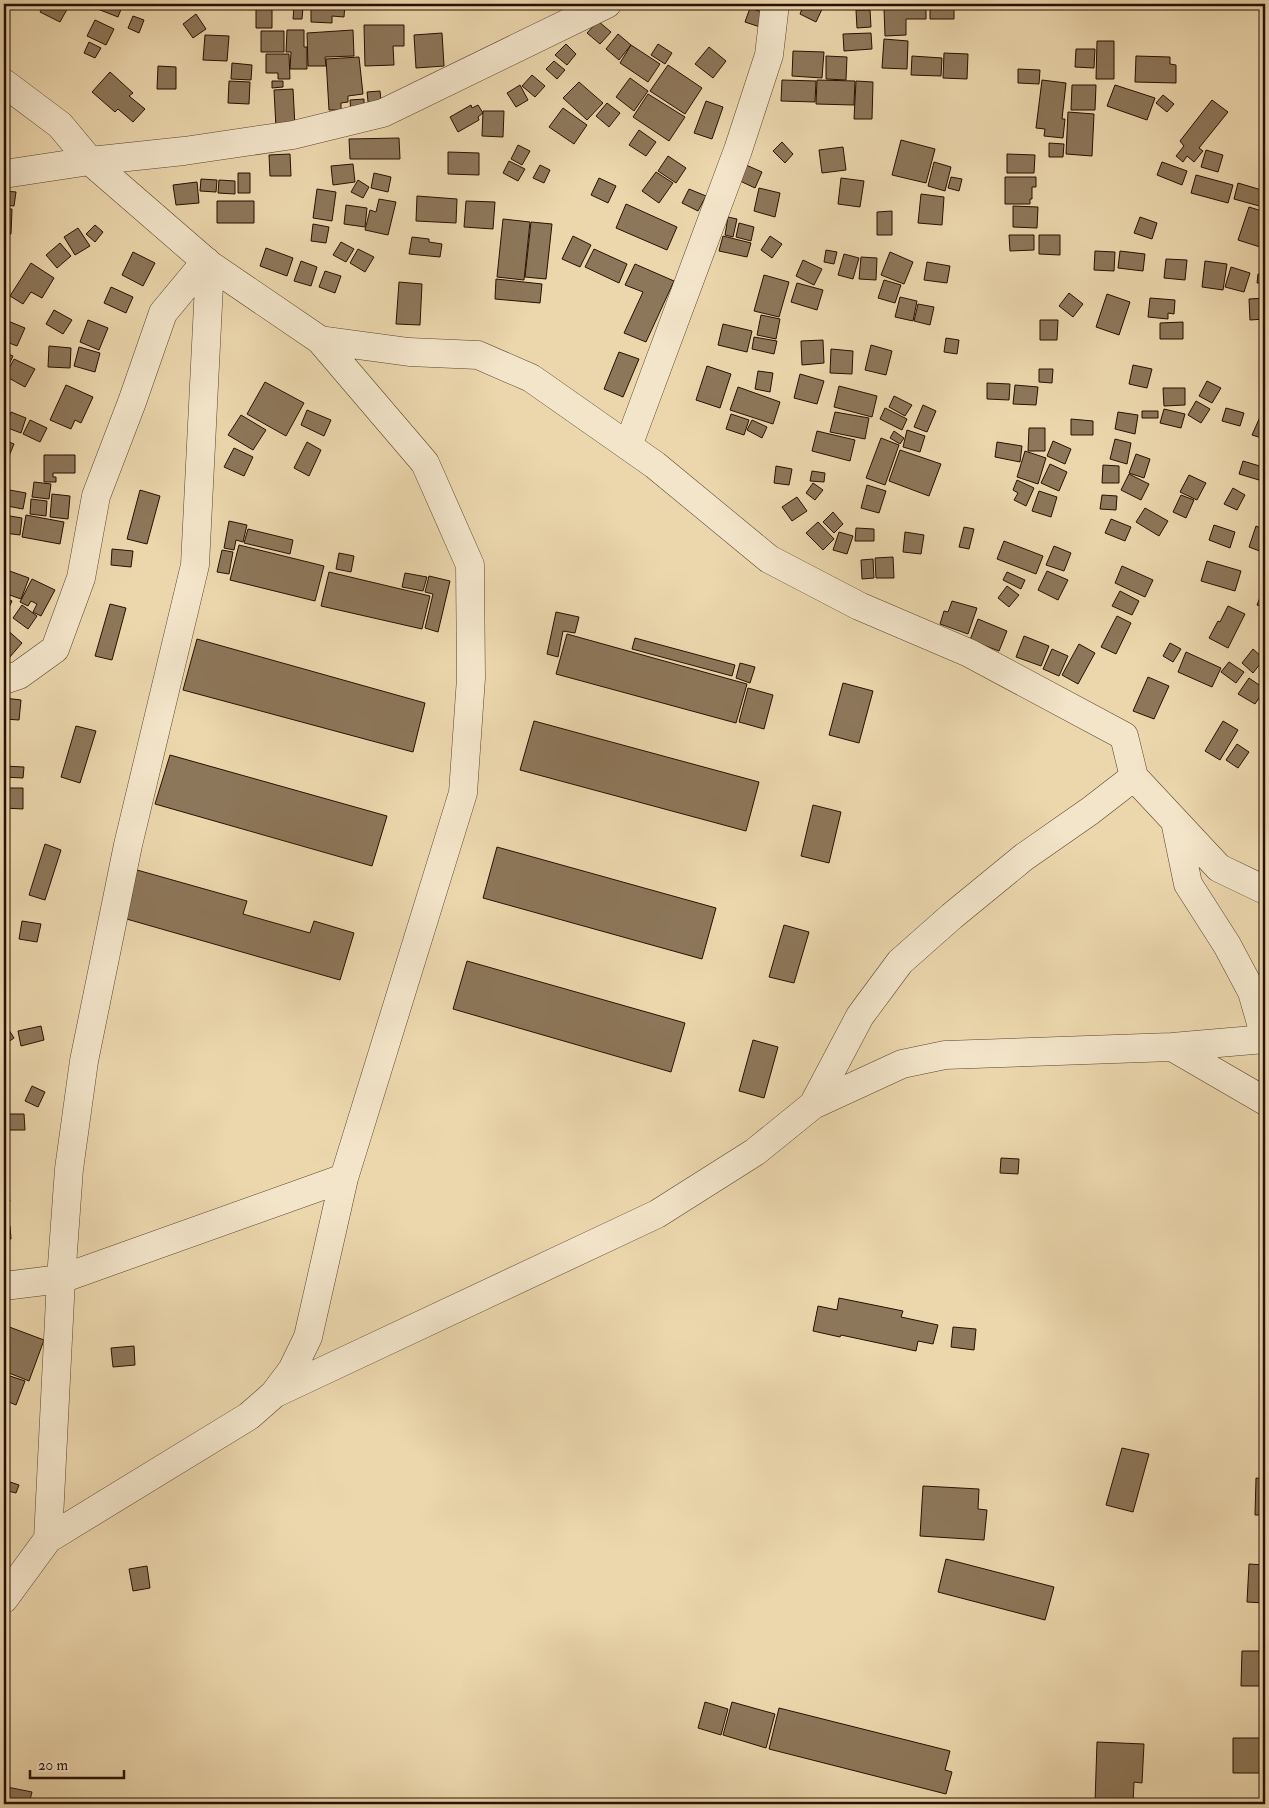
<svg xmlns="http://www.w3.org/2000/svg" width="1269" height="1808" viewBox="0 0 1269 1808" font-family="'IM FELL Double Pica',serif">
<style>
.building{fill:#8d775a;stroke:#261000}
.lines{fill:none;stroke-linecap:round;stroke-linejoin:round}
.minor-casing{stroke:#58422b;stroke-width:29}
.minor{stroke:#f3e5ca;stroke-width:28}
</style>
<rect width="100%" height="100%" fill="#ecd7ad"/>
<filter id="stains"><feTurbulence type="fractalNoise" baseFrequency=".004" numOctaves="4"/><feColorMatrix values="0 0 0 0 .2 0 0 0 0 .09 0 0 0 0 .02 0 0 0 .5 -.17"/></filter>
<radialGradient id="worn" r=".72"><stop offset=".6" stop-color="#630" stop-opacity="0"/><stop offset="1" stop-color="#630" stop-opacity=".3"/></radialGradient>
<!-- building -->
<path class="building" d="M45 4H70L60 22 40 12Z
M85 4H123L118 17Z
M311 4H345L344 17 332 16V23L311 22Z
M804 4H816L823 7 816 22 800 14Z
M872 4H926V19H906V35L885 36 884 8H872Z
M930 4H954V19H930Z
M256 5H272V28H256Z
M294 7H303L302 19H293Z
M750 8 765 13 760 27 745 22Z
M856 10H870L871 27 857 28Z
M196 14 206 29 193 38 183 24Z
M133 16 144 20 139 33 128 28Z
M95 20 114 29 106 45 87 36Z
M598 21 611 32 600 44 587 33Z
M364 25H404V46H393L394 65 365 66Z
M287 30H304V47H307V69H290L291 52H286Z
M353 30 354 56 325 57 326 66H308L307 33Z
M261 31H284V52H261Z
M442 33 444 66 416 68 414 35Z
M871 33 872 49 844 51 843 34Z
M618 34 631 45 619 60 606 49Z
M205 35 229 36 227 61 203 60Z
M884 39 908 41 907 69 882 68Z
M1097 41H1114V79H1096Z
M89 42 101 48 95 58 84 53Z
M566 44 576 54 567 65 555 55Z
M658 44 672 53 665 64 651 55Z
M631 45 660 64 648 82 620 63Z
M709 47 726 61 713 78 695 64Z
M1076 49H1095L1094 68 1075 67Z
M793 51 824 52 822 78 792 76Z
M944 53 968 54 967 79 943 78Z
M266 54H289L290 79H278V73H266Z
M826 56 847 57 846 80 826 79Z
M912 56 942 58 941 76 911 75Z
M1136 56 1170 57V64L1176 65V83L1135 82Z
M359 57 363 94 348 96V102L341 103V110H329L326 59Z
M554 61 565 70 557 79 546 69Z
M232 63 252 65 251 80 231 79Z
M668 65 702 88 685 114 650 91Z
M158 66 176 67V89H157Z
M1018 69 1040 70 1039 84 1018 83Z
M110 72 133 93 129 96 145 109 133 122 118 109 115 112 92 92Z
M532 75 545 86 535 97 522 86Z
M630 78 648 91 634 111 616 97Z
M782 80 816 81 815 102 781 101Z
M817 80 855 81 854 105 816 104Z
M1042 80 1066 83 1062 119H1065L1063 138 1044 136 1045 129 1036 128Z
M229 81 250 82 249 104 228 103Z
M272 81H283V87L272 88Z
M856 81 873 82 872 119H854Z
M579 82 603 103 587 120 563 98Z
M520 85 528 100 516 107 507 93Z
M1072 85H1096L1095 110H1071Z
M1115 85 1155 98 1147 120 1107 106Z
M293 89 295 127 276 128 274 90Z
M380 91 382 110 369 111 367 92Z
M648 94 685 117 669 141 633 117Z
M1163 95 1174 104 1167 112 1156 103Z
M364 99V112L351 113 350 100Z
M1212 100 1228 112 1199 148 1203 151 1194 162 1187 156 1183 162 1176 156 1184 146 1180 141Z
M706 101 723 107 712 139 694 133Z
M607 103 620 113 609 127 596 116Z
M471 105 472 108 478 105 483 113 478 117 479 120 458 132 450 117Z
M563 108 587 125 574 144 549 127Z
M483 111H504L503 137 482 136Z
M1068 112 1094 114 1092 156 1066 154Z
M639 130 656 142 646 156 629 145Z
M399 138 400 159H350L349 139Z
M901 140 935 149 926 183 892 175Z
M782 142 793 154 785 163 773 151Z
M1049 143 1064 144 1063 157H1049Z
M518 145 530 151 522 165 511 159Z
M843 147 846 170 822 173 819 150Z
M1206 150 1223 155 1218 172 1201 167Z
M448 152 479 153V175L448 174Z
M290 154 291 176H270L269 155Z
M1007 154 1035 155 1034 173H1007Z
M668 156 686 168 676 183 658 171Z
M509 161 525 169 518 181 503 173Z
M934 162 951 167 945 191 928 186Z
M1162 162 1187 171 1182 185 1157 175Z
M353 164 355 182 333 185 331 166Z
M540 165 550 170 544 183 533 178Z
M746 165 762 172 755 188 740 181Z
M656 172 673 183 659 203 642 191Z
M238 173H250V193H238Z
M374 173 391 177 388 192 371 188Z
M1196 175 1233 185 1228 203 1191 193Z
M951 177 962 179 959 191 948 188Z
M1005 177H1036V187H1032V199H1030V204H1005Z
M599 178 616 186 608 203 591 195Z
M841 178 864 181 860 207 838 204Z
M201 179 217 180 216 192 200 191Z
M219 180 235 181V194L218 193Z
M358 180 369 187 363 198 351 192Z
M197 182 199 203 176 205 173 185Z
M1238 183 1265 191 1263 207 1234 199Z
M759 188 780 193 775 217 754 211Z
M317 189 336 192 332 221 313 218Z
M689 189 706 196 698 211 682 203Z
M4 191 16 192 14 206 4 205Z
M921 194 944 197 942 225 918 223Z
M417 196 457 199 456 223 416 221Z
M379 199 396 202 388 235 365 230 370 210 376 212Z
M217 201H254V223H217Z
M466 201 495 202 493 229 464 227Z
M626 204 677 227 667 250 616 228Z
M346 205 367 208 365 227 344 224Z
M1013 206 1038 207 1037 228 1013 227Z
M1249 207 1265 212V232L1260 247 1238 240Z
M4 209H12L11 234H4Z
M892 211V235H877V212Z
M728 217 737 219 733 237 725 235Z
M1140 217 1157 223 1152 239 1134 233Z
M503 219 530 222 524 280 497 277Z
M531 222 552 224 546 279 525 277Z
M739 223 754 227 751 241 736 237Z
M313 224 329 227 326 243 311 241Z
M95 225 103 232 95 242 86 234Z
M78 228 90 246 75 255 64 237Z
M1009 235H1034V250L1010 251Z
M1039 235H1060V255L1039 254Z
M573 236 591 245 580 267 562 259Z
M723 236 751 243 747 257 719 251Z
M770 236 782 244 772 258 761 250Z
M412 237 429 239V242L442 244 440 257 409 254Z
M341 242 354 249 346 262 333 255Z
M60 243 71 256 57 268 46 255Z
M266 248 293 258 287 276 260 266Z
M358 249 374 257 365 272 350 263Z
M594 249 627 264 619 283 585 267Z
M826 250 837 252 834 264 824 262Z
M1095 251 1115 252 1114 271 1094 270Z
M1120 251 1145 254 1143 271 1118 268Z
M133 252 155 263 143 286 122 275Z
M890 252 913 262 904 284 881 275Z
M844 254 859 258 853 279 838 275Z
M861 257 877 258 876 280 859 279Z
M1166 259 1187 260 1185 280 1164 278Z
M803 260 822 269 814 285 796 276Z
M301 261 317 267 311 286 294 281Z
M1205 261 1227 264 1223 290 1202 287Z
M927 262 950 266 947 283 924 280Z
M31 263 54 278 42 298 31 292 23 304 10 296Z
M635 264 674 281 646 342 624 333 643 292 625 285Z
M1231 267 1250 273 1244 292 1225 287Z
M325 271 341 276 335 293 319 287Z
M1258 274H1265V283H1257Z
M764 275 789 282 779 317 754 311Z
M496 279 542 284 540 303 495 299Z
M884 280 901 285 895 303 878 298Z
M399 282 422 284 420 325 396 324Z
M797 283 823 290 817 310 791 302Z
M111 287 133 297 126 313 104 303Z
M1069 293 1083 304 1073 317 1059 306Z
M1107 294 1130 302 1119 335 1096 327Z
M900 297 917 301 913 321 895 317Z
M1150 298 1175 300 1174 314 1168 313V319L1148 317Z
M1265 298V319L1250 320 1249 299Z
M918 304 934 307 930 325 914 321Z
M54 310 72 320 63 334 46 324Z
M761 315 780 319 776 339 757 335Z
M88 320 108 328 99 350 80 342Z
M1040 320H1058L1057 340H1040Z
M8 321 25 328 17 346 4 341V330Z
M1183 322V339H1160V323Z
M723 324 752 331 747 352 718 345Z
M754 337 777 341 774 354 752 349Z
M946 338 959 340 957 354 944 352Z
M823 340 824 363 802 365 801 341Z
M871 345 892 351 886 375 865 370Z
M49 346 71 348 70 368 48 367Z
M79 347 100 353 95 372 74 366Z
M831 349 853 351 852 374 830 373Z
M619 352 639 359 623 397 604 389Z
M6 353 13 356 4 375V356Z
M14 359 35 369 25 387 5 376Z
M1133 365 1152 369 1147 388 1129 384Z
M707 366 731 374 720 408 696 400Z
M1039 369H1053L1052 383 1039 382Z
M758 371 773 373 770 392 755 389Z
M800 374 824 381 817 404 794 398Z
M1207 381 1221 388 1212 403 1199 396Z
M265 382 304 403 286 436 247 414Z
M987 383 1010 384 1009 400 987 399Z
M66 385 93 397 81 423 75 420 71 429 50 420Z
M1015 385 1038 387 1036 405 1013 404Z
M839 386 877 396 872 417 834 407Z
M738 387 780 402 773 424 730 410Z
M1163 388H1185V405L1164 406Z
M894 396 912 405 905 416 889 407Z
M1196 401 1210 409 1201 423 1188 415Z
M923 405 936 411 927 432 914 427Z
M885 408 907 419 902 430 880 419Z
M1226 408 1244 413 1240 426 1222 421Z
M1164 409 1185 414 1181 428 1160 423Z
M307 410 331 420 324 436 301 425Z
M1142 411H1158V418H1142Z
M11 412 26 418 21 433 5 427Z
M835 412 869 418 865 439 830 432Z
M1118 412 1138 415 1135 434 1115 429Z
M731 414 749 420 744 435 726 429Z
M241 415 266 430 253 450 228 435Z
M1260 417 1265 419V439L1252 435Z
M1071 419 1093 421V435H1071Z
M30 420 47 428 40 442 23 434Z
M752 420 767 427 762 438 747 430Z
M1029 428H1045V451H1028Z
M907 430 925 436 920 452 903 447Z
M817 431 855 440 850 461 812 451Z
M894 431 904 438 900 444 890 438Z
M881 438 899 445 885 485 866 478Z
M1115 439 1131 443 1127 464 1110 459Z
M4 440 14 444 4 468Z
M1053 441 1071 449 1065 464 1047 456Z
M307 442 321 450 309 476 294 468Z
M997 442 1022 446 1020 462 995 457Z
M234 448 253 457 244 476 224 467Z
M900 450 941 464 929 496 889 481Z
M1025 451 1046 458 1038 484 1017 477Z
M1136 454 1150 459 1144 478 1129 473Z
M44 455H75V473H53V477H56V482H44Z
M1243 461 1263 467 1259 480 1239 474Z
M1050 464 1067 472 1059 491 1041 483Z
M1103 465 1119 466V483H1102Z
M776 466 792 469 789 485 774 483Z
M812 471 825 473 824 482 810 481Z
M1129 474 1149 484 1141 500 1121 490Z
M1189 475 1206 483 1197 500 1180 492Z
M1017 480 1034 488 1026 506 1014 500 1018 493 1013 490Z
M34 482 51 484 49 499 32 497Z
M813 483 823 490 815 500 806 493Z
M867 485 886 491 879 513 861 508Z
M1233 488 1245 495 1237 510 1224 504Z
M4 489 26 493 23 509 7 506 6 509H4Z
M140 490 160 496 147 544 127 539Z
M1039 491 1057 497 1051 517 1032 511Z
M52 494 70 496 68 519 50 517Z
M1102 495 1117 496 1116 510 1100 509Z
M1181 495 1194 500 1186 518 1173 512Z
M797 497 807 511 792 521 782 507Z
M31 499 47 501 46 516 30 514Z
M1145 508 1168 521 1159 536 1136 522Z
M833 512 843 524 834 533 823 522Z
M4 515 22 518 20 535 4 533Z
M26 515 64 522 60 544 22 537Z
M1111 519 1131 527 1125 541 1105 533Z
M229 521 247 525 243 542 236 540 234 550 224 548Z
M818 522 834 539 823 550 806 533Z
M1214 525 1235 532 1230 548 1209 540Z
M1256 526 1265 530V553L1249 547Z
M964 527 974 529 969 549 959 547Z
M856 528 874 529V541H855Z
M248 529 293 540 290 554 244 543Z
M839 532 853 536 847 554 833 550Z
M905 532 924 535 921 554 903 552Z
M1004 541 1043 556 1036 574 997 559Z
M239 545 324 566 315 601 230 580Z
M1054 546 1071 553 1064 571 1046 565Z
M112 549 133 551 131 567 111 565Z
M222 550 233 552 229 574 217 572Z
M339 553 354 556 351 572 336 569Z
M893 557 894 578H876L875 558Z
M873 559 874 578 862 579 861 560Z
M1207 561 1241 571 1235 591 1201 581Z
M1122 566 1153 580 1145 597 1115 583Z
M4 569 29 578 21 599 4 593Z
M1047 571 1068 580 1058 600 1038 590Z
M329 572 430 596 422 629 321 606Z
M1007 572 1025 580 1021 589 1003 580Z
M405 573 427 577 423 591 402 587Z
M429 576 450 581 438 632 425 628 433 594 425 592Z
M32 579 55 590 41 616 33 612 37 604 31 601 28 606 20 602Z
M1265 585V608L1257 605Z
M1007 586 1019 595 1009 607 998 598Z
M1120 591 1139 601 1132 615 1112 606Z
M4 597 12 601 6 614 4 612Z
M952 601 977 608 968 634 940 624 944 611 948 612Z
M110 604 126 608 112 660 95 656Z
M22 605 37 616 28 629 13 618Z
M1228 606 1245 614 1228 648 1209 638 1218 621 1220 622Z
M556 612 579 617 575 633 563 631 558 657 547 654Z
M1117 616 1131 623 1116 654 1101 647Z
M978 619 1007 631 999 651 970 640Z
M4 628H5L22 643 9 658 4 653Z
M567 634 747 684 736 723 556 674Z
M1024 636 1049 646 1041 666 1016 657Z
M635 638 735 665 732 676 632 649Z
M197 639 425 703 413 752 183 690Z
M1170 643 1181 649 1173 662 1163 656Z
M1079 644 1095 653 1078 684 1062 675Z
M1052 649 1068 656 1059 676 1043 669Z
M1253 649 1264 659 1253 673 1242 663Z
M1186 652 1221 668 1212 687 1178 672Z
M1229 662 1244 672 1236 683 1221 672Z
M740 663 755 667 750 683 736 678Z
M1148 677 1169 686 1154 719 1133 711Z
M1249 678 1265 689 1255 704 1238 694Z
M843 683 873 691 859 743 829 735Z
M748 688 773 695 764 729 739 722Z
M4 698 21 700 19 720 4 719Z
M534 721 759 782 746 831 520 770Z
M1223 721 1238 730 1220 760 1205 751Z
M76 726 96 731 80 783 61 777Z
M1237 744 1249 752 1238 768 1226 760Z
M170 755 387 816 372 866 155 804Z
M4 766 24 767 23 778 4 777Z
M5 788H23V809L4 808Z
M813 805 841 812 829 863 801 856Z
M45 844 61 850 45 900 29 895Z
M497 847 716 908 702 959 483 898Z
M137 870 247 901 243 914 310 933 314 921 354 933 340 980 123 918Z
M22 921 41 924 37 942 19 939Z
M784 925 809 932 794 983 769 977Z
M467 961 685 1023 671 1072 453 1009Z
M4 1022 14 1038 4 1045Z
M41 1026 44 1040 21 1046 18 1031Z
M753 1040 778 1047 764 1098 739 1091Z
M32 1086 45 1092 38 1107 25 1101Z
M6 1114H24L25 1130H7Z
M1001 1158 1019 1159 1018 1174 1000 1173Z
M4 1184H6L10 1201 4 1202Z
M4 1226H10L11 1239H4Z
M839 1298 903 1311 901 1317 938 1325 933 1344 918 1341 916 1351 841 1335 840 1337 813 1331 818 1306 837 1310Z
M4 1325 44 1340 29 1381 4 1371Z
M953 1327 976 1329 974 1350 951 1347Z
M134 1346 135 1365 113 1367 111 1348Z
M4 1374 25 1381 16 1405 4 1400Z
M1122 1448 1149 1454 1133 1512 1106 1505Z
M1256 1478 1265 1479V1515H1255Z
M4 1480 19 1485 16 1493 4 1490Z
M923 1486 979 1489 978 1509 987 1510 984 1540 920 1536Z
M946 1559 1054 1587 1045 1620 938 1592Z
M1249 1564 1265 1565V1603L1247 1602Z
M147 1566 150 1588 133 1591 129 1569Z
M1242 1651H1265V1686H1241Z
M705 1702 728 1709 721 1735 698 1728Z
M732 1702 775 1714 766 1748 723 1735Z
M779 1708 950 1751 945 1770 952 1772 946 1794 769 1749Z
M1233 1738H1262V1773H1233Z
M1097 1742 1144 1744 1142 1783 1134 1782 1133 1804 1095 1803Z
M7 1787 32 1792 29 1804H4Z"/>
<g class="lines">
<defs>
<path id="minor" d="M4 83 60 125 90 161 210 265 320 340 409 352 478 355 531 378 655 465 769 559 859 606 969 653 1124 736 1134 777 1219 868 1265 890
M4 174 90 161 184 151 293 135 383 113 607 4
M628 446 738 150 769 55 775 4
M4 680 19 675 55 649 81 578 96 496 132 402 163 313 206 261
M1175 821 1188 884 1227 945 1252 992 1265 1037
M1172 1047 1265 1101
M813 1105 902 1064 945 1055 1172 1047 1265 1039
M4 1286 61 1279 344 1178
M276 1393 657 1214 755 1152 813 1105 860 1016 900 962 952 916 1024 857 1090 811 1134 777
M48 1539 61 1279 69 1169 84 1061 128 845 195 565 210 265
M4 1599 48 1539 249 1416 274 1394 292 1370 308 1337 344 1178 463 793 471 678 470 565 425 463 320 340"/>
</defs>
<!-- minor casing -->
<use href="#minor" class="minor-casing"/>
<!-- minor -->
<use href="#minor" class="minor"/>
</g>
<!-- margin -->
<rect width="1269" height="1808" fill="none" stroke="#ecd7ad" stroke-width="20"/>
<rect x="5" y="5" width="1259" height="1798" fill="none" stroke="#261000" stroke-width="2.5"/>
<rect x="10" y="10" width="1249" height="1788" fill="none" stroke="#261000"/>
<!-- scale -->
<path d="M30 1770v8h94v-8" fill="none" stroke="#261000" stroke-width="2.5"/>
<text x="38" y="1770" font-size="15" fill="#261000" stroke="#f3e5ca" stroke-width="4" paint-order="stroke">20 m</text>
<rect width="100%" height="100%" filter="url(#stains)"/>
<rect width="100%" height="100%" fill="url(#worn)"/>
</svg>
